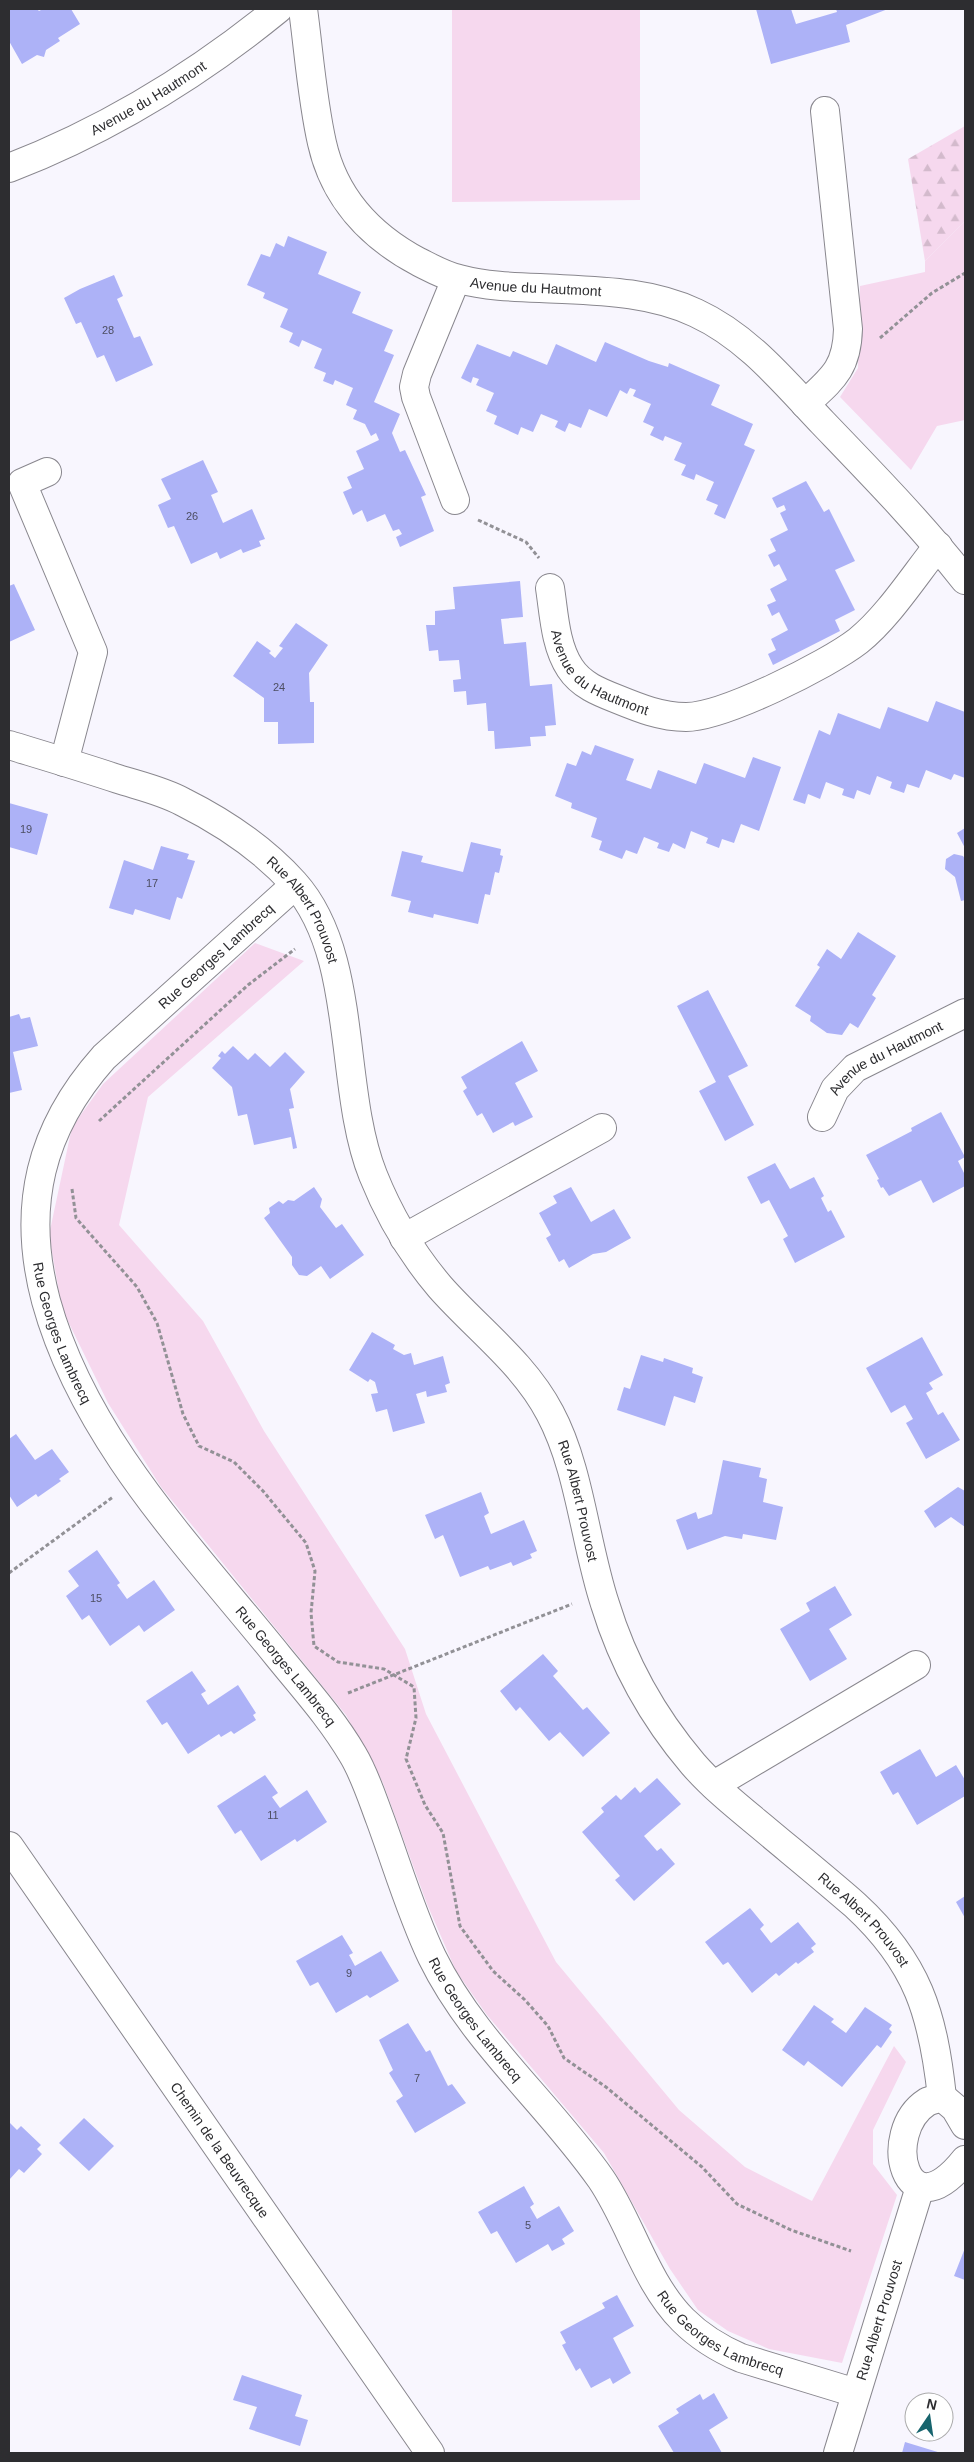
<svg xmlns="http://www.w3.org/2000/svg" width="974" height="2462" viewBox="0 0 974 2462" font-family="Helvetica,sans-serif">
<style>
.grass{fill:#f6d8ee}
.forest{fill:url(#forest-firs)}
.building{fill:#adb2f7}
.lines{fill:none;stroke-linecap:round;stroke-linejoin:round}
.minor-casing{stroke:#89878e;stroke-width:30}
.path{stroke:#929196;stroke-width:3;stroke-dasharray:4 2.5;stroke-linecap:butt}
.minor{stroke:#fff;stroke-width:28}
.labels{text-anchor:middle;stroke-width:5;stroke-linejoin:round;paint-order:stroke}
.number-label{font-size:11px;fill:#4d4e62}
.street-label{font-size:14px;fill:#2d2d30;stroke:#fff}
</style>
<defs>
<pattern id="forest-firs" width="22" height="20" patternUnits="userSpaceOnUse" patternTransform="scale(1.25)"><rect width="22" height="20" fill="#f6d8ee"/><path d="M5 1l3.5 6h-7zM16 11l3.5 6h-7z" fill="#d3bacc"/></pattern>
</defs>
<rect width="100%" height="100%" fill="#f8f6fe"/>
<!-- grass -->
<path class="grass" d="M640 9V200L452 202V10Z
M965 221V420L937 426 911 470 840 397 858 368 860 286 925 272V261Z
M255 943 304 961 148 1097 119 1225 203 1321 264 1431 405 1649 426 1714 556 1962 679 2110 745 2167 812 2201 894 2046 906 2062 873 2130V2164L897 2195 842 2363 769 2349 728 2331 698 2310 670 2269 604 2153 487 2015 456 1971 427 1904 383 1783 346 1715 161 1487 108 1403 62 1309 49 1235 72 1127 103 1084Z"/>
<!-- forest -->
<path class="forest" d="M965 126V221L925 261 908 159Z"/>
<!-- building -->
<path class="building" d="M9 9H37L39 11 43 9H71L80 24 58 38 60 41 46 50 44 57 37 55 22 64 9 41Z
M756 9H791L796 24 837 12 836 9H888L846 25 850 42 771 64Z
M288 236 327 252 318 274 361 292 352 313 393 330 384 351 394 355 374 402 400 414 392 433 400 452 405 450 426 495 421 497 434 531 400 547 396 537 402 534 399 529 393 531 385 514 367 522 362 510 353 515 343 492 352 488 347 477 364 469 356 451 379 440 376 433 371 436 365 424 353 419 357 410 346 405 353 388 335 380 333 385 323 381 326 373 314 368 322 349 302 340 299 347 289 342 293 333 280 327 288 309 263 298 265 293 247 285 261 254 270 257 276 243 284 247Z
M114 275 123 296 117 299 134 338 140 336 153 365 116 382 104 355 97 358 81 322 76 324 64 298 80 289Z
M605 342 649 361 668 367 669 363 720 385 711 405 753 424 744 445 755 450 725 519 714 514 718 505 706 500 714 482 696 474 694 480 681 475 686 465 674 460 682 443 665 436 663 441 650 435 654 427 643 422 651 404 633 396 636 390 630 388 627 394 620 390 607 417 589 409 581 428 569 423 565 432 555 427 558 421 541 414 533 432 521 427 518 435 494 424 497 416 486 411 494 393 476 385 479 379 473 377 471 383 461 378 477 344 510 357 513 351 547 365 556 344 596 362Z
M203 460 218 492 211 495 223 523 252 509 265 539 259 541 261 546 243 553 241 549 220 559 217 552 191 564 174 526 168 528 158 505 171 499 161 479Z
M806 481 824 512 829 509 855 561 835 570 855 610 835 620 840 631 773 665 768 654 776 650 771 639 788 630 779 612 772 616 767 605 776 601 770 589 787 580 779 564 774 567 768 555 776 551 770 539 788 530 780 513 786 510 784 505 777 508 772 498Z
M520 581 523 617 501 619 504 644 526 642 530 686 552 684 556 725 545 726 546 736 530 737 531 746 495 749 494 731H488L486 703 467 705 466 691 454 692 453 680 461 679 459 660 439 661 438 650 429 651 426 625H435V611L455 609 453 587Z
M14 584 35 630 9 642V586Z
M296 623 328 645 309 673 310 702H314V743L278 744V722H264V698L233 676 257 641 271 651 269 653 275 658 283 648 279 646Z
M936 701 965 712V778L954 774 951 780 926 770 919 788 907 784 904 793 890 788 892 782 877 776 870 795 857 790 854 799 842 795 844 789 826 782 820 799 808 794 805 804 793 800 819 730 830 735 838 713 880 729 888 707 928 722Z
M595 745 634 759 626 780 651 789 658 770 696 784 704 763 745 778 753 757 781 767 759 831 741 824 734 843 722 839 719 848 706 843 708 838 691 831 685 849 673 843 669 852 657 848 659 843 644 837 637 854 626 850 622 859 599 850 602 841 591 837 597 818 571 808 572 803 555 796 567 763 576 766 582 751 591 755Z
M9 803 48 814 37 855 9 847Z
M965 828V848L957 833Z
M471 842 501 849 500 855 503 856 499 873 495 872 490 895 485 894 478 924 434 914 433 918 408 912 411 901 391 896 402 851 423 856 421 862 463 872Z
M161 846 189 854 187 859 195 861 182 899 177 897 170 920 135 909 133 915 109 908 124 860 153 870Z
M954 854 963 856 965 859V900L961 901 955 877 945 869 946 859Z
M858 932 896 956 872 995 876 998 858 1028 850 1023 842 1035 827 1033 810 1021 811 1016 795 1006 820 967 817 965 827 949 841 959Z
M708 990 748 1066 728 1076 754 1125 725 1141 699 1091 716 1082 677 1006Z
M19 1014 21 1019 30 1017 38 1046 13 1052 22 1090 9 1093V1017Z
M522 1041 538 1071 515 1083 533 1117 515 1126 513 1122 493 1133 482 1113 477 1116 463 1091 467 1088 461 1077Z
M233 1046 248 1060 255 1053 270 1067 285 1052 305 1072 290 1089 294 1108 289 1109 297 1148 293 1149 291 1137 254 1145 247 1114 238 1116 232 1087 212 1068 221 1058 218 1056 222 1051 225 1054Z
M941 1112 965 1157 958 1161 965 1175V1186L933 1203 921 1180 889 1196 883 1187 881 1188 877 1180 879 1179 866 1155 912 1131 911 1128Z
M775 1163 790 1189 814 1177 824 1196 821 1198 828 1212 831 1210 845 1237 795 1263 783 1239 788 1236 769 1200 761 1204 747 1177Z
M314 1187 322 1199 320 1207 336 1228 342 1224 364 1255 330 1279 321 1266 307 1276 299 1275 292 1265V1257L264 1218 270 1213 269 1208 279 1201 283 1204 288 1200 294 1201Z
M571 1187 591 1222 614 1209 631 1238 606 1252 593 1254 569 1268 564 1259 559 1262 546 1238 551 1235 539 1213 557 1203 553 1196Z
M372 1332 395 1345 393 1349 404 1355 411 1353 414 1365 443 1356 450 1383 445 1385 447 1392 427 1397 426 1391 416 1394 425 1423 393 1432 387 1409 376 1412 371 1394 378 1393 375 1382 370 1379 368 1382 349 1370Z
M922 1337 943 1375 929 1383 933 1389 926 1393 938 1415 943 1412 960 1440 926 1459 906 1423 913 1419 905 1405 891 1413 866 1368Z
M641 1355 663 1362 664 1358 693 1368 692 1373 703 1377 695 1403 674 1396 665 1426 617 1410 624 1387 630 1389Z
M16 1434 35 1460 52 1449 69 1472 59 1479 61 1481 38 1497 36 1494 17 1507 9 1495V1439Z
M723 1460 761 1468 759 1477 767 1479 763 1502 783 1507 776 1540 743 1534 742 1539 725 1536 687 1550 676 1520 696 1512 698 1519 712 1514Z
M958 1487 965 1491V1527L951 1517 935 1528 924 1511Z
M481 1492 489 1513 484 1516 491 1534 524 1520 537 1551 530 1554 532 1558 513 1566 511 1562 490 1570 488 1566 460 1577 443 1535 435 1539 425 1515Z
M97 1550 120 1583 117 1585 127 1599 154 1580 175 1610 144 1632 139 1625 110 1646 89 1615 82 1620 66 1596 79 1586 68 1571Z
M835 1586 852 1615 829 1629 847 1659 810 1681 780 1629 810 1611 806 1603Z
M543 1654 558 1671 553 1676 583 1710 587 1707 610 1733 583 1757 560 1732 549 1741 520 1707 516 1711 500 1691Z
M192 1671 206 1691 201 1694 208 1705 238 1685 256 1713 253 1715 256 1720 234 1734 231 1731 221 1737 219 1734 188 1754 167 1722 162 1725 146 1701Z
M920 1749 936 1777 956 1765 965 1780V1796L917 1825 898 1792 893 1795 880 1772Z
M265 1775 278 1793 272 1797 280 1808 307 1790 327 1822 297 1842 295 1839 261 1861 241 1830 235 1834 217 1806Z
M657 1778 681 1804 644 1836 657 1851 661 1848 675 1864 634 1901 615 1880 620 1876 582 1832 604 1812 601 1808 616 1795 621 1800 635 1787 640 1793Z
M965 1896V1918L956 1902Z
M750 1908 764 1925 760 1929 771 1943 798 1922 816 1944 811 1948 814 1952 798 1964 796 1962 779 1976 776 1973 752 1993 728 1962 723 1965 705 1942Z
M342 1935 353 1953 349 1955 355 1966 381 1951 399 1981 370 1998 367 1995 336 2013 318 1982 310 1986 296 1961Z
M814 2005 834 2019 831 2022 846 2033 865 2007 892 2025 889 2029 892 2032 881 2048 877 2045 842 2087 808 2061 804 2066 782 2050Z
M408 2023 426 2052 430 2050 448 2086 452 2084 466 2103 415 2133 396 2101 403 2096 389 2073 393 2070 379 2040Z
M84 2118 114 2146 89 2171 59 2143Z
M9 2122 17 2130 21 2126 41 2145 37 2149 42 2154 24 2173 19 2169 9 2180Z
M524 2186 534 2204 530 2207 537 2219 559 2206 574 2231 562 2239 565 2244 552 2251 548 2244 516 2263 497 2231 491 2234 478 2212Z
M965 2248V2280L954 2276Z
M617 2295 634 2326 613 2338 631 2373 613 2384 610 2378 591 2388 580 2368 576 2371 562 2345 566 2343 560 2332 605 2308 602 2303Z
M242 2375 302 2395 295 2416 308 2420 300 2446 249 2429 257 2407 233 2400Z
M714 2393 728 2418 709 2430 722 2453H674L658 2426 679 2413 676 2409 700 2394 703 2400Z
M905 2442 941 2453H902Z"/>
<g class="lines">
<defs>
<g id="minor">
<path id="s1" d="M303 9C309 53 312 99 322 143 334 197 370 236 419 262 431 268 445 276 459 279 485 286 513 287 540 288 593 291 647 290 696 313 748 337 784 382 823 423 872 474 921 524 965 580"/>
<path id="s2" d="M9 168C107 130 197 75 278 9"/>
<path d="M805 404C832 379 847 369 848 329L825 111"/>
<path d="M47 472 22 483 93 652 64 762"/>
<path d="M455 500 416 397 414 387 417 374 456 279"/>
<path id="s3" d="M550 588C554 614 555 645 570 668 581 685 599 692 617 699 639 708 661 717 686 717 723 717 827 665 858 641 888 617 914 576 938 546"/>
<path id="s4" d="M9 745C45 756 82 767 118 779 140 786 163 791 183 802 223 822 264 850 294 883 359 955 338 1088 373 1175 389 1215 412 1254 440 1287 476 1328 524 1363 550 1413 580 1469 585 1544 605 1604 623 1663 653 1717 693 1764 713 1787 738 1807 761 1826 792 1852 824 1878 855 1905 918 1963 933 2014 942 2097"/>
<path id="s5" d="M295 885 104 1057C40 1129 21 1207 46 1301 84 1439 190 1547 278 1656 304 1688 332 1719 353 1755 365 1775 372 1798 380 1819 397 1865 411 1913 432 1957 473 2041 548 2103 601 2179 631 2223 645 2282 683 2320 699 2336 720 2349 741 2358L856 2393"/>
<path id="s6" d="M822 1117 835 1089 855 1068 965 1013"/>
<path d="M404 1238 602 1128"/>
<path d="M714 1785 916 1665"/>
<path id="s7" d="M9 1846 430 2453"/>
<path d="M965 2125 955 2108 942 2097C937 2099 931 2100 927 2102 880 2132 905 2236 965 2160"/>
<path id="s8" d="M838 2453 920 2187"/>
</g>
</defs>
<!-- minor casing -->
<use href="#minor" class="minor-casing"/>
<!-- path -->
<path class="path" d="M880 338 932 293 965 273
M478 520 526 542 539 558
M99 1121 248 985 295 949
M72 1189 76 1218 137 1287 157 1323 183 1414 199 1446 234 1462 263 1491 306 1543 315 1571 311 1613 314 1646 338 1662 384 1669 414 1687 416 1718 406 1759 425 1805 443 1833 460 1926 493 1971 525 2000 548 2026 564 2058 606 2087 702 2167 737 2204 791 2230 851 2251
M9 1573 113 1497
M348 1693 572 1604"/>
<!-- minor -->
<use href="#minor" class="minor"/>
</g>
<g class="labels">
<!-- number labels -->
<g class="number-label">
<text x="108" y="334">28</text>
<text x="192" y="520">26</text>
<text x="279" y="691">24</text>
<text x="26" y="833">19</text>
<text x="152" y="887">17</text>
<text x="96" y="1602">15</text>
<text x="273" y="1819">11</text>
<text x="349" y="1977">9</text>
<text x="417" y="2082">7</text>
<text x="528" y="2229">5</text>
</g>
<!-- street labels -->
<g class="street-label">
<text dy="5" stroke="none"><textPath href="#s2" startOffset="156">Avenue du Hautmont</textPath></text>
<text dy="5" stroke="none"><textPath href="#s1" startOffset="415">Avenue du Hautmont</textPath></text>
<text dy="5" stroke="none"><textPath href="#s3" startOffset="108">Avenue du Hautmont</textPath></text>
<text dy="5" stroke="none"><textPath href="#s4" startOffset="349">Rue Albert Prouvost</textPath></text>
<text transform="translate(216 956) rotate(-42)" y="5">Rue Georges Lambrecq</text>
<text dy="5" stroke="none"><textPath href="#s6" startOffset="91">Avenue du Hautmont</textPath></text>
<text dy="5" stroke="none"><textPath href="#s5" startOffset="555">Rue Georges Lambrecq</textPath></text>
<text dy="5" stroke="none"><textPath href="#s4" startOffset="1019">Rue Albert Prouvost</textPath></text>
<text dy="5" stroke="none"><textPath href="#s5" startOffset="960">Rue Georges Lambrecq</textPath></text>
<text dy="5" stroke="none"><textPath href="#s4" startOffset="1541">Rue Albert Prouvost</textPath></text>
<text dy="5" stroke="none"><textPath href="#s5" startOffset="1365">Rue Georges Lambrecq</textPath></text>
<text dy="5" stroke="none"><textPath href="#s7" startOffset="370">Chemin de la Beuvrecque</textPath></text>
<text dy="5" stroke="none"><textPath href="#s8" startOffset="139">Rue Albert Prouvost</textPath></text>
<text dy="5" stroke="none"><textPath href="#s5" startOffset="1771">Rue Georges Lambrecq</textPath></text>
</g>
</g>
<!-- border -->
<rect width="974" height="2462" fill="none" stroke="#2d2d30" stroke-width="20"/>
<!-- north arrow -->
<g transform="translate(929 2417) rotate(13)"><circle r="24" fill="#ffffff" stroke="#ababac"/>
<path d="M0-4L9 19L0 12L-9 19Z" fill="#17646d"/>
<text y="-8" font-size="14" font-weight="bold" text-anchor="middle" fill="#2d2d30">N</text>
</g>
</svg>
